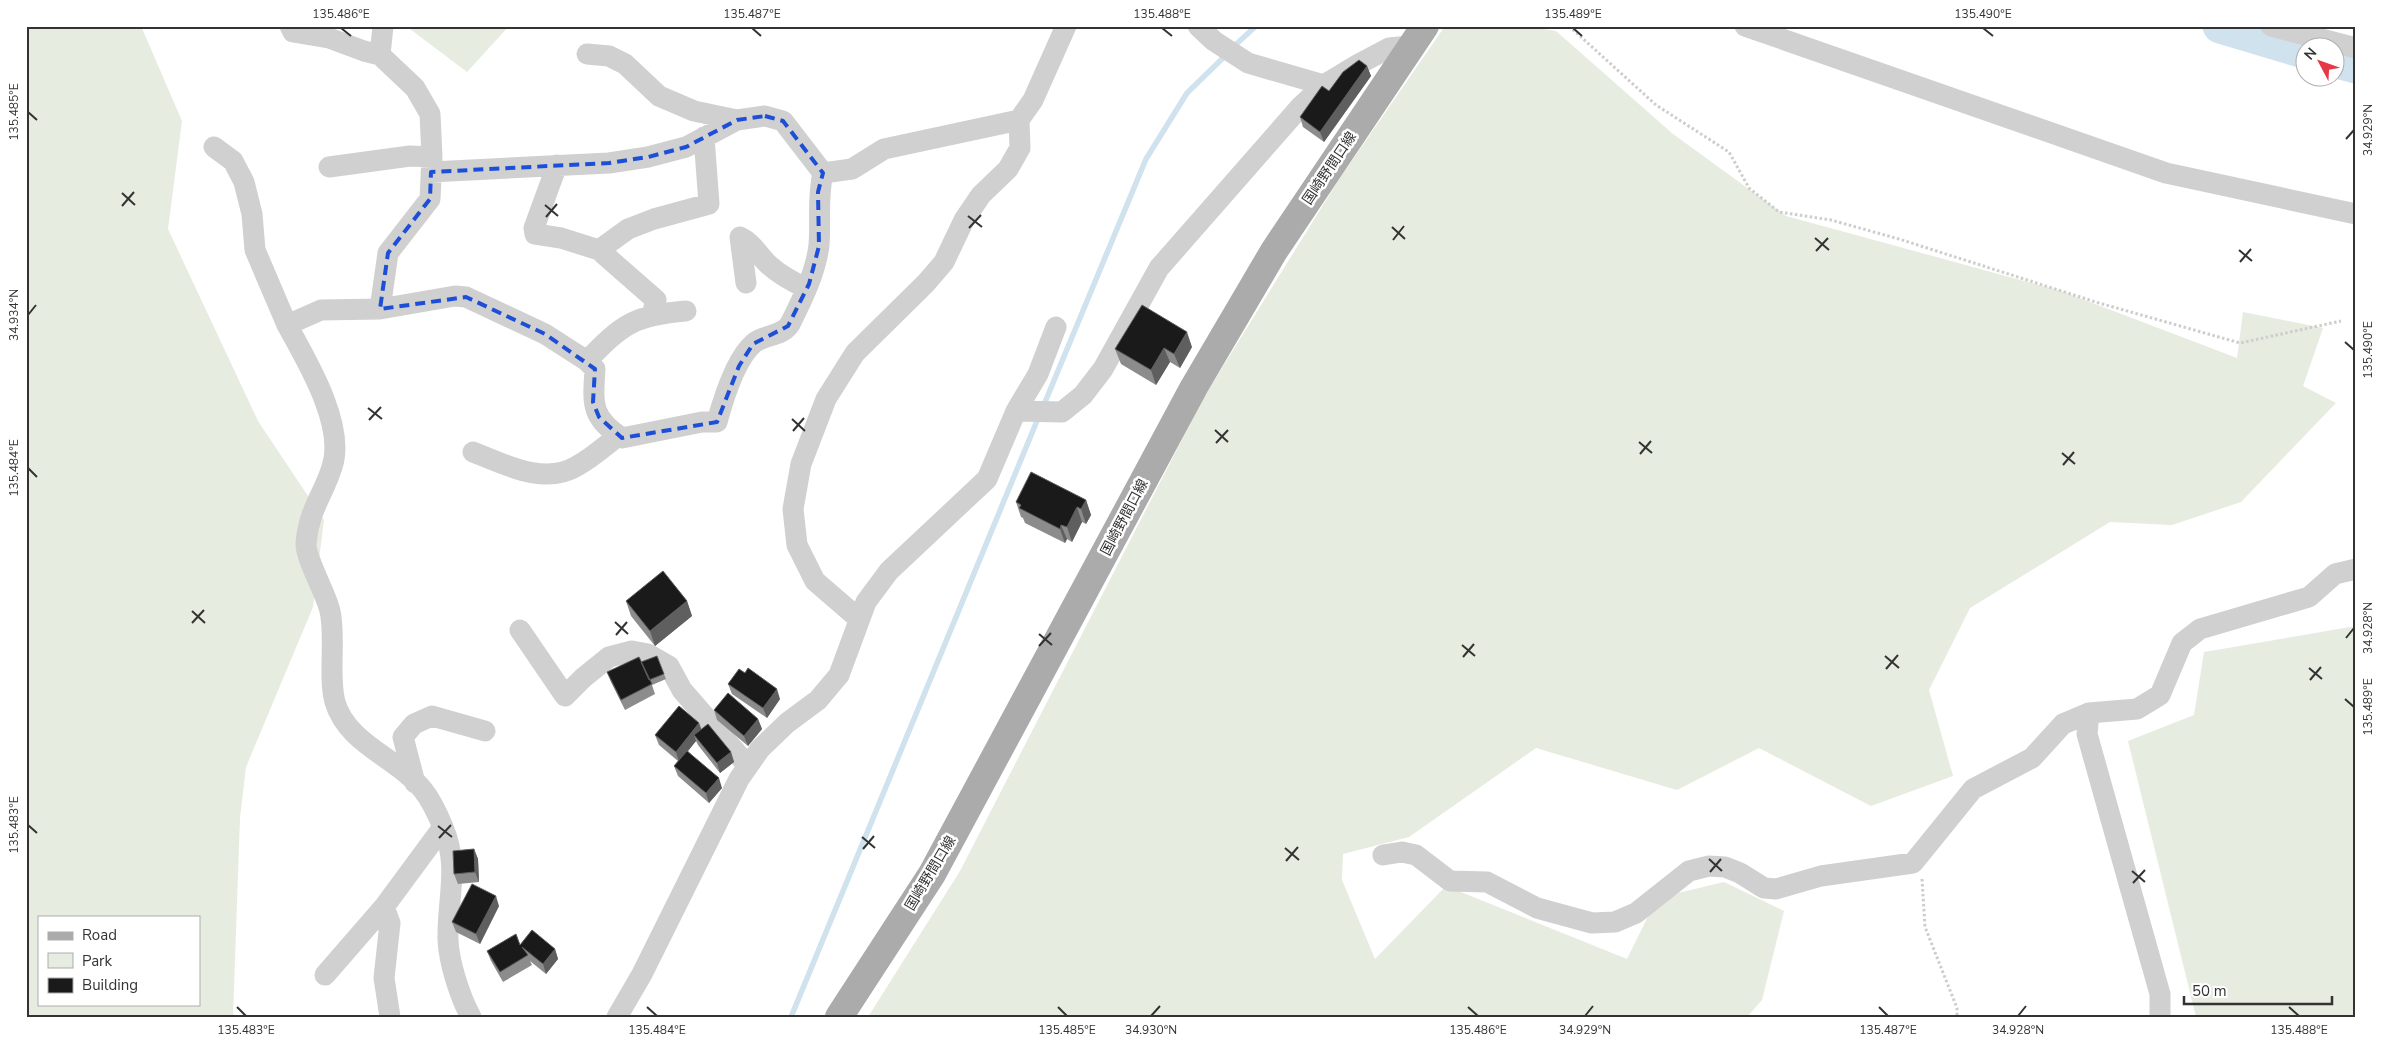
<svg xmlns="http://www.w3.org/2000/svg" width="2382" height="1043" viewBox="0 0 2382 1043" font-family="'Nunito Sans','Noto Sans JP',sans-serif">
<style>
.green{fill:#e6ecdf;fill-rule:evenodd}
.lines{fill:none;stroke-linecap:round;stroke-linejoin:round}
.stream{stroke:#cfe2ee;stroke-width:5.5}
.river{stroke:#cfe2ee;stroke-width:35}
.path{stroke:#cdcdcd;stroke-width:3;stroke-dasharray:2.5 2.5;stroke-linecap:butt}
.minor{stroke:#d0d0d0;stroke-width:21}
.major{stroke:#ababab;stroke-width:28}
.wall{fill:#8c8c8c}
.shaded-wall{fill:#5f5f5f}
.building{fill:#1a1a1a;stroke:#5f5f5f}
.marked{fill:none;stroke:#1d4ed8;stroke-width:4;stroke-dasharray:10 6;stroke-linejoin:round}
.ticks{fill:none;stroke:#333;stroke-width:2}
.labels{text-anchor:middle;stroke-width:5;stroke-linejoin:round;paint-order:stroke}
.street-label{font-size:14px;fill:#333;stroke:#fff}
.neatline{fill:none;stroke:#333;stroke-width:2}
.ticks-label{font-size:12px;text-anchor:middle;fill:#333}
</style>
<rect width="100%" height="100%" fill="#fff"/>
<!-- green -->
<path class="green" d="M26 26H141L182 121 168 229 258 421 324 520 313 607 246 767 240 818 233 1017H26ZM39 917H199V1004H39Z
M406 26H509L467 72Z
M1445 26H1526L1556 31 1673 134 1786 216 2061 291 2237 358 2243 312 2323 328 2303 386 2336 403 2241 502 2172 525 2110 522 1970 608 1929 690 1953 776 1871 806 1759 748 1677 790 1536 748 1409 837 1343 854 1342 880 1375 959 1446 886 1627 959 1657 898 1724 882 1784 911 1762 1000 1747 1017H868L960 871 1204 397 1338 181Z
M2356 626V1017H2196L2128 741 2194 715 2204 652Z"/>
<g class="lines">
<!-- stream -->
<path class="stream" d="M1232 48 1256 26
M1043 407 1146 159 1187 93 1226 55
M791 1017 1039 416"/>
<!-- river -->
<path class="river" d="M2220 26 2304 51
M2334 60 2356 66"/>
<!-- path -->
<path class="path" d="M1569 26 1656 105 1729 152 1749 188 1779 212 1831 220 1899 239 2099 303 2240 343 2341 321
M1922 879 1925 927 1957 1008V1017"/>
<!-- minor -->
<path class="minor" d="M290 26 293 32 329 38 364 51 380 55 415 88 430 114 432 157 430 199 388 253 380 309 321 310 287 325C307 361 346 426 332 467 323 496 309 509 306 543 305 558 326 593 330 611 336 637 328 677 335 702 347 744 398 758 423 790 431 800 438 815 443 827 460 867 447 899 448 940 449 963 460 997 471 1017
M1198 26 1214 41 1248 63 1324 85
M1745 26 2166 173 2356 214
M2271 26 2356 48
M587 54 609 56 625 64 659 96 694 111 737 120 765 116 783 121 823 173 852 169 884 149 1019 120
M380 55 383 26
M214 147 233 161 244 182 252 214 255 250 287 325
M557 165 534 228 535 234 561 238 599 250 656 300 652 315
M329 167 410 156 432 157
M431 172 609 163 648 157 686 147 737 120
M599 250 628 229 654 219 709 204 704 137
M746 283 740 237C753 243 759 256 769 265 780 275 793 282 806 288
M380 309 455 296 466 297 545 334 587 361C622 324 635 315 686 311
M587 361 595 369C593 403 590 417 622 438L702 422H717C723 400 736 358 754 343 765 334 782 337 790 324 802 300 816 272 819 245 821 220 817 198 823 173
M1016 411 1062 412 1083 395 1103 369 1159 268 1301 106 1324 85 1357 65 1389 48 1410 46
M473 452C504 464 544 486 577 466 592 458 605 446 618 436
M859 619 815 581 797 545 793 509 801 464 826 399 855 353 926 283 944 262 964 220 981 195 1008 169 1020 148 1019 120 1033 100 1066 26
M520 630 565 696 583 678 609 657 632 651 648 654 669 666 682 690 748 766
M2089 713 2087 734 2160 994V1017
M415 783 403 737 414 724 432 716 485 731
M1383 855 1402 852 1416 855 1450 881 1487 882 1537 908 1592 923 1615 922 1636 913 1689 871 1709 866 1725 867 1740 873 1764 888 1776 889 1821 876 1913 863 1973 789 2032 758 2063 724 2089 713 2137 709 2160 695 2182 643 2200 629 2309 597 2335 574 2356 569
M384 907 443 827
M325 975 384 907 390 923 384 978 390 1017
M617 1017 642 974 739 779 760 749 787 723 818 700 839 675 866 602 889 571 987 479 1016 411 1038 374 1056 327"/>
<!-- major -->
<path class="major" d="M839 1017 932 874 1194 387 1274 251 1425 26"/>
</g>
<!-- wall -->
<path class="wall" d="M1367 66 1371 76 1324 142 1303 127 1300 117 1329 91Z
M1192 347 1180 368 1170 362 1156 385 1121 364 1115 349Z
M1086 500 1091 515 1086 524 1082 522 1072 542 1067 539 1065 543 1025 523 1023 518 1021 517 1016 502Z
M626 601H687L692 616 655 646 631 616Z
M607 672 664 674 666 679 652 685 655 694 625 710 611 682Z
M745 673 780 699 767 718 732 694 728 684Z
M714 710 758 719 762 729 748 746 717 720Z
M701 730 731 752 734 762 720 773 698 745 696 741 688 751 722 788 709 803 678 776 674 766 678 761 659 745 655 735Z
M474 849 478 859 479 882 458 884 454 874Z
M499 906 480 944 456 932 452 922Z
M520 945 555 949 558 959 546 974 530 961 532 965 503 982 491 961 487 951Z"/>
<!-- shaded-wall -->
<path class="shaded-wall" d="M1367 66 1371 76 1324 142 1320 132Z
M1187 332 1192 347 1180 368 1174 354Z
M1164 348 1170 362 1156 385 1151 370Z
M1086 500 1091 515 1086 524 1081 509Z
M1077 507 1082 522 1072 542 1067 527Z
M1061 525 1067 539 1065 543 1060 529Z
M687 601 692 616 655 646 650 631Z
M777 689 780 699 767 718 763 708Z
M758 719 762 729 748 746 744 736Z
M699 723 703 733 694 735 696 741 679 762 676 752Z
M731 752 734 762 720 773 717 763Z
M719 778 722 788 709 803 706 793Z
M474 849 478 859 479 882 475 872Z
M496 896 499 906 480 944 476 934Z
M555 949 558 959 546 974 543 964Z"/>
<!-- building -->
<path class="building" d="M1359 60 1367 66 1320 132 1300 117 1322 86 1329 91 1343 72Z
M1142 305 1187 332 1174 354 1164 348 1151 370 1115 349Z
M1031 472 1086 500 1081 509 1077 507 1067 527 1061 525 1060 529 1019 508 1021 505 1016 502Z
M663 571 687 601 650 631 626 601Z
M657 656 664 674 649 680 641 662Z
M639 657 652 684 621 700 607 672Z
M748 668 777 689 763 708 728 684 739 669 745 673Z
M728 693 758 719 744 736 714 710Z
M679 706 699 723 676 752 655 735Z
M708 724 731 752 717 763 694 735Z
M687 751 719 778 706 793 674 766Z
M474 849 475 872 454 874 453 851Z
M472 884 496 896 476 934 452 922Z
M532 930 555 949 543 964 522 947 528 955 500 972 487 951 516 934 520 945Z"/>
<!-- marked area -->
<path class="marked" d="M765 116 783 121 823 173 818 192 819 246 809 284 788 326 753 344 739 366 717 422 622 438 599 417 593 402 595 369 545 334 466 297 380 309 388 253 430 199 431 172 609 163 648 157 686 147 737 120Z"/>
<!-- ticks -->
<path class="ticks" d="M341 28 351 36M752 28 761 36M1162 28 1172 36M1573 28 1582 36M1983 28 1993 36M28 112 37 120M2346 139 2354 130M122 193 135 205M545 205 558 216M122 206 134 192M968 216 982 227M546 217 557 204M1392 227 1405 239M969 228 981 215M1815 238 1829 250M1393 240 1404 226M2239 250 2252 261M1816 251 1828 238M2240 262 2251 249M28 315 36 305M2345 342 2354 350M368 408 382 419M792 419 805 431M369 420 381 407M1215 430 1228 442M793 431 804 418M1639 442 1652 453M1216 443 1228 430M2062 453 2075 464M1640 454 1651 441M2063 465 2074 452M28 468 37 477M192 611 205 623M615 622 628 634M192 623 204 610M1039 634 1052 645M616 635 627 622M2346 638 2354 628M1462 645 1475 656M1039 646 1051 633M1885 656 1899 668M1463 657 1474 644M2309 668 2322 679M1886 669 1898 655M2310 680 2321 667M2345 699 2354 707M28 825 37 833M438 826 452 837M862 837 875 848M439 838 451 825M1285 848 1299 860M863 849 874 836M1709 859 1722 871M1286 861 1298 847M2132 871 2145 882M1710 872 1721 859M2133 883 2145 870M237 1007 246 1016M647 1007 657 1016M1058 1007 1067 1016M1468 1007 1478 1016M1879 1007 1888 1016M2289 1007 2299 1016M1151 1016 1160 1006M1585 1016 1593 1006M2018 1016 2026 1006"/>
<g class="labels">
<!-- street labels -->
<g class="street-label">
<text transform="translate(1329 168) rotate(-56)" y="5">国崎野間口線</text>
<text transform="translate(1124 517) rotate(-62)" y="5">国崎野間口線</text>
<text transform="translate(930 873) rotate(-59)" y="5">国崎野間口線</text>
</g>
</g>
<!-- border -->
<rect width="2382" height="1043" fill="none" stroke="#ffffff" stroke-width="55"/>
<!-- legend -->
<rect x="38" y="916" width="162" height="90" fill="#ffffff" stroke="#adadad"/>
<rect x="48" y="932" width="25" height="8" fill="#ababab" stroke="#adadad"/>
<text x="82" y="940" font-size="15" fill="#333333">Road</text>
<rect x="48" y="953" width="25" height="15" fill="#e6ecdf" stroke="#adadad"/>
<text x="82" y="966" font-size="15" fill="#333333">Park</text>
<rect x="48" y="978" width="25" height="15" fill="#1a1a1a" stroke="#adadad"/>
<text x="82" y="990" font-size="15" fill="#333333">Building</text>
<!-- north arrow -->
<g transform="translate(2320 62) rotate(311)"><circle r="24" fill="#ffffff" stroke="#adadad"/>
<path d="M0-4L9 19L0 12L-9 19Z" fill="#e63946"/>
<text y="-8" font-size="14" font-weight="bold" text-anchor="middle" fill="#333333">N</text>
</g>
<!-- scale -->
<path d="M2184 996v8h148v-8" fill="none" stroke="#333333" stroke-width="2.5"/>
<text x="2192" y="996" font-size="15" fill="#333333" stroke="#ffffff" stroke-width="4" paint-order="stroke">50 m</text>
<rect x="28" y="28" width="2326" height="988" class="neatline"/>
<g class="ticks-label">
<text x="341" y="18">135.486°E</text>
<text x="752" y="18">135.487°E</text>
<text x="1162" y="18">135.488°E</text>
<text x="1573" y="18">135.489°E</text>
<text x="1983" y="18">135.490°E</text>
<text transform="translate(14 112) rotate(-90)" y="4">135.485°E</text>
<text transform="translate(2368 130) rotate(-90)" y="4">34.929°N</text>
<text transform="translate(14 315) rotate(-90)" y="4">34.934°N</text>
<text transform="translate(2368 350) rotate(-90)" y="4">135.490°E</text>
<text transform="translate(14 468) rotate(-90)" y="4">135.484°E</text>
<text transform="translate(2368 628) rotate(-90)" y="4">34.928°N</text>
<text transform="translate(2368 707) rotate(-90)" y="4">135.489°E</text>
<text transform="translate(14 825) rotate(-90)" y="4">135.483°E</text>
<text x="246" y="1034">135.483°E</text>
<text x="657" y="1034">135.484°E</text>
<text x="1067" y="1034">135.485°E</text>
<text x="1151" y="1034">34.930°N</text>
<text x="1478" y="1034">135.486°E</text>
<text x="1585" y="1034">34.929°N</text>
<text x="1888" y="1034">135.487°E</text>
<text x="2018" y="1034">34.928°N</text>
<text x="2299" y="1034">135.488°E</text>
</g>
</svg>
